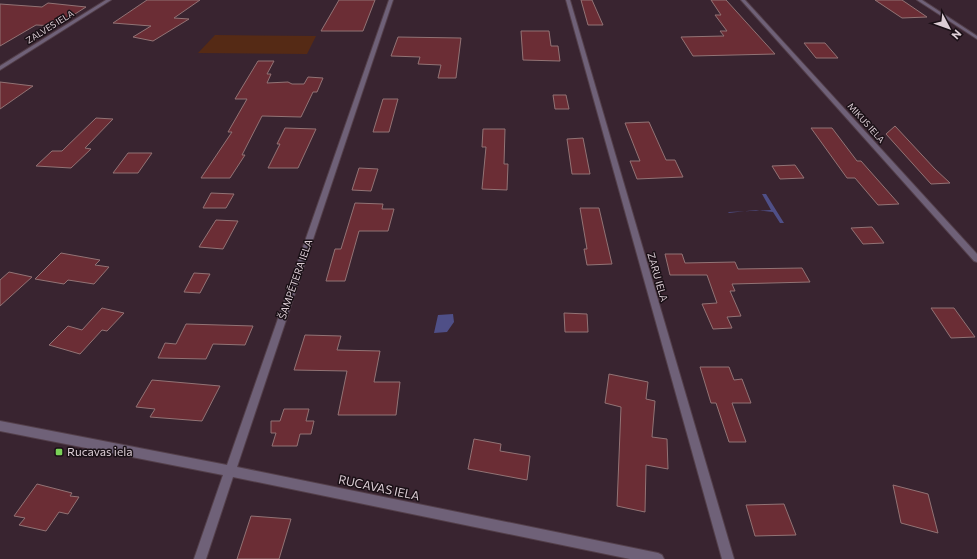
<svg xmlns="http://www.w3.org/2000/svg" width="977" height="559" viewBox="0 0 977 559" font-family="Commissioner,sans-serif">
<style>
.green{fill:#552a15}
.water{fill:#4f4f87}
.building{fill:#6b2d35;stroke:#927375}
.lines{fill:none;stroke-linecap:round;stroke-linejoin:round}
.minor-casing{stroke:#533f4a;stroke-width:2}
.tertiary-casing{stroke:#533f4a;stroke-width:2}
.minor{fill:#6f6178;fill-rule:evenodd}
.tertiary{fill:#6f6178;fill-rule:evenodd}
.poi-dot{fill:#7ad157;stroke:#1a1016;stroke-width:1.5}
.labels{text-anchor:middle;stroke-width:3;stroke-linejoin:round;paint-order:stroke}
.far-street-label{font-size:9px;fill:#dccdd5;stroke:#1a1016}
.street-label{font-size:10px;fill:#dccdd5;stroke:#1a1016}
.near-poi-label{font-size:12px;fill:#dccdd5;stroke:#1a1016;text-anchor:start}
.near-street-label{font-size:12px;fill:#dccdd5;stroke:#1a1016}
</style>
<rect width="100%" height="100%" fill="#392430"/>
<!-- green -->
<path class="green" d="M215 35 316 36 307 54 198 53Z"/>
<!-- water -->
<path class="water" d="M762 194H766L784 223H780L773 212 756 210 728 213 729 212 771 210Z
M453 314 454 322 447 332 434 333 438 315Z"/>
<!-- building -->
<path class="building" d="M147 0H200L174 18 189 19 153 41 133 37 151 26 113 23Z
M339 0H375L363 31H321Z
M581 0H592L603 25H588Z
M711 0H726L775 54 693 56 681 37 724 36 720 31H727L715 15H721Z
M875 0H902L927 17 902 18Z
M48 3 86 7 56 26 36 25 0 46V4L42 7Z
M521 31H549L551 46H558L560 61 523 60Z
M398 37 461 38 456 78H438L441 65 418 64 420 57 391 56Z
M804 43H825L838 58H816Z
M258 61H274L267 74H271L267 83 288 82 292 84H304L308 77 323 78 317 92H313L301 117 262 116 242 155H245L230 178H201L232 132H228L247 99H235Z
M0 82 33 86 0 109Z
M553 95H566L569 109H555Z
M383 99H398L389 132H373Z
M96 118 113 119 85 148 91 149 71 168 36 166 52 151H62Z
M649 122 666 160H675L683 177 637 179 630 161H640L625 123Z
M895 126 935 169 950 183 931 184 886 134Z
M285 128 316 129 298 168H268L280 144H277Z
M811 128H832L857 161H861L899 204 878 205 855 178H847Z
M483 129H505L504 164H508L507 190 482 189 486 147H482Z
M583 138 590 174H572L567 139Z
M128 153H152L138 173H113Z
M795 165 804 178 780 179 772 166Z
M359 168 378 169 371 191 352 190Z
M211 193 234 194 226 208H203Z
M355 203 383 204 382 209H394L388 231H359L345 281H326L335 249H341Z
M580 208H599L612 264 587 265 584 249H587Z
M216 220 238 221 223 249 199 247Z
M872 227 884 243 863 244 851 228Z
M61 253 100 260 95 265 109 267 94 284 68 280 64 284 35 279Z
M665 254H682L685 263 735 262 738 269 802 268 810 282 732 284 735 291H730L741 316 727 317 732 328 713 329 702 304 717 303 707 275H670Z
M9 272 32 277 0 306V280Z
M194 273 210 274 200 293 184 292Z
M102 308 124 313 107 331 102 330 80 354 49 345 68 326 82 330Z
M931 308H954L975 337 951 338Z
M564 313 587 314 588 332H565Z
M186 324 253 326 245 345 213 344 206 359 158 358 165 343 176 344Z
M305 335 341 336 337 350 380 351 374 382H400L396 415H338L347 371 294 370Z
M700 367H729L734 380 742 379 751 403H732L746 442H729L716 403H711Z
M609 374 648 382 646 399 655 401 652 437 667 439 668 469 646 465 645 512 617 506 621 407 605 403Z
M152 380 220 386 202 421 150 417 155 409 136 407Z
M284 409H309L306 421H314L311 434H300L297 446H272L276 433H271V421H280Z
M474 439 501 444 500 451 530 456 527 480 468 469Z
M37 484 72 493 70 496 79 497 68 514 59 512 46 531 19 525 25 518 14 516Z
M893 485 928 494 938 533 901 523Z
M784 504 796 535 755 536 746 505Z
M251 516 291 519 279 559H237Z"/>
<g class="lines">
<defs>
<path id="minor" d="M106 0H111L0 70V66Z
M389 0H393L237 467 658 553 662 555 664 559H630L233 477 206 559H194L223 475 0 431V421L227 465Z
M566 0H570L734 559H722Z
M741 0H745L977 254V262L974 261Z"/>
<path id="tertiary" d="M917 0H922L977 36V39Z"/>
</defs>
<!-- minor casing -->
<use href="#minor" class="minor-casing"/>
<!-- tertiary casing -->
<use href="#tertiary" class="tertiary-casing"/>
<!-- minor -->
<use href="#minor" class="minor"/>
<!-- tertiary -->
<use href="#tertiary" class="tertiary"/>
</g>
<!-- markers -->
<rect class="poi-dot" x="55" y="448" width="8" height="8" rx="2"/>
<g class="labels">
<!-- far-street labels -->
<g class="far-street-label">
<text transform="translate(50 27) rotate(-32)" y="3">ZALVES IELA</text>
<text transform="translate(866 123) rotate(48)" y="3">MIKUS IELA</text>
</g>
<!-- street labels -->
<g class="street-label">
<text transform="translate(658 277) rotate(74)" y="4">ZARU IELA</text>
<text transform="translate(295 279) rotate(-71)" y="4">ŠAMPĒTERA IELA</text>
</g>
<!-- near-poi labels -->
<g class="near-poi-label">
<text x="67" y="456">Rucavas iela</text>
</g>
<!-- near-street labels -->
<g class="near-street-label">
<text transform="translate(379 488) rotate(12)" y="4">RUCAVAS IELA</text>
</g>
</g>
<!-- north arrow -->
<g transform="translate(949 28) rotate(131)" stroke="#1a1016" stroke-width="3" paint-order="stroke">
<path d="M0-3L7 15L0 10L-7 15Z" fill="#dccdd5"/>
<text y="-6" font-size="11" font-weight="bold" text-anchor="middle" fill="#dccdd5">N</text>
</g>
</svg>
